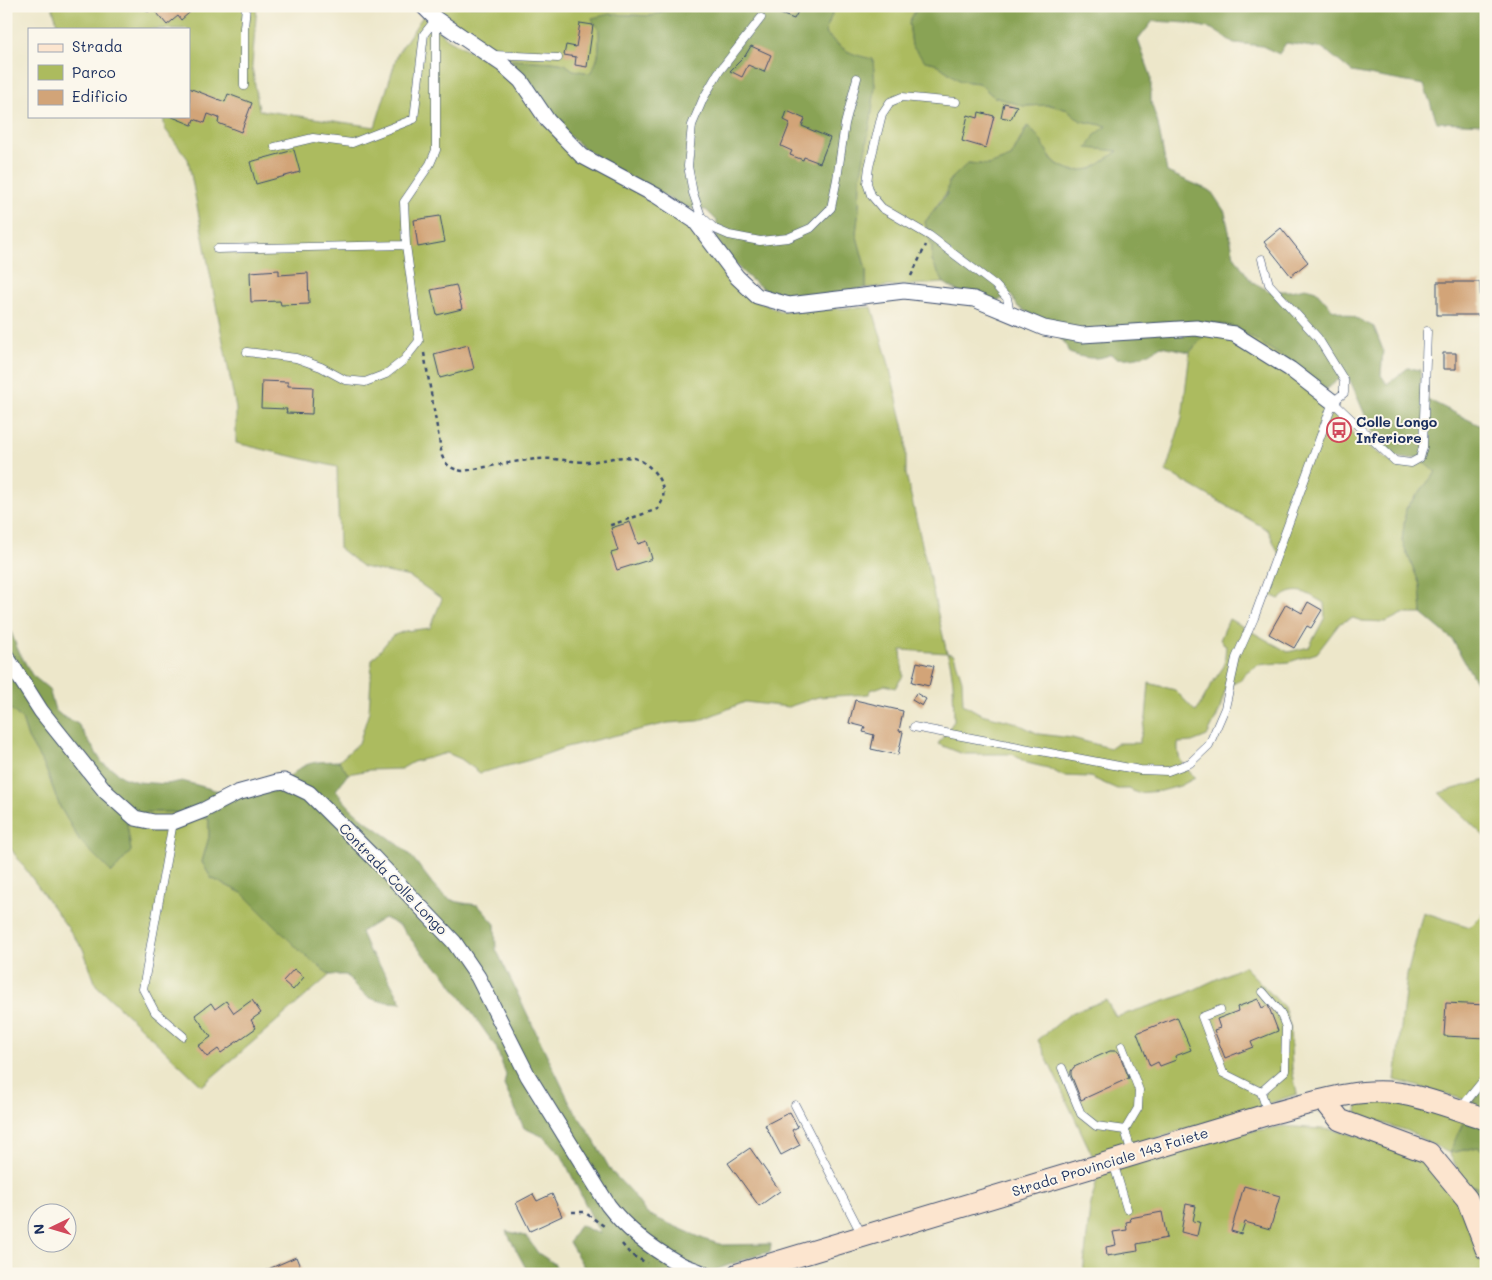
<svg xmlns="http://www.w3.org/2000/svg" width="1492" height="1280" viewBox="0 0 1492 1280" font-family="Mali,sans-serif">
<style>
.green{fill:#acbb5e;stroke:#64755e}
.forest{fill:#89a355;stroke:#52695a}
.building{fill:#d2a478}
.lines{fill:none;stroke-linecap:round;stroke-linejoin:round}
.lane-casing{stroke:#3a4b6e;stroke-width:9}
.street-casing{stroke:#3a4b6e;stroke-width:17}
.secondary-casing{stroke:#3a4b6e;stroke-width:23}
.path{stroke:#3a4b6e;stroke-width:2.5;stroke-dasharray:4 4;stroke-linecap:butt}
.lane{stroke:#fff;stroke-width:8}
.street{stroke:#fff;stroke-width:15}
.secondary{stroke:#fce5cf;stroke-width:21}
.labels{text-anchor:middle;stroke-width:4;stroke-linejoin:round;paint-order:stroke}
.poi-label{font-size:14px;font-weight:bold;fill:#1b2f5e;stroke:#fbf7ec;text-anchor:start}
.street-label{font-size:14px;fill:#1b2f5e;stroke:#fbf7ec}
</style>
<rect width="100%" height="100%" fill="#fbf7ec"/>
<filter id="ink" filterUnits="userSpaceOnUse"><feTurbulence type="fractalNoise" baseFrequency=".02" numOctaves="2"/><feDisplacementMap in="SourceGraphic" scale="10" xChannelSelector="R" yChannelSelector="G"/><feConvolveMatrix kernelMatrix="1 2 1 2 8 2 1 2 1" color-interpolation-filters="sRGB"/></filter>
<filter id="wash" filterUnits="userSpaceOnUse"><feTurbulence type="fractalNoise" baseFrequency=".0096" numOctaves="4" result="noise"/><feDisplacementMap in="SourceGraphic" scale="20" xChannelSelector="R" yChannelSelector="G"/><feGaussianBlur stdDeviation="1.12" result="paint"/><feColorMatrix in="noise" values="0 0 0 0 0 0 0 0 0 0 0 0 0 0 0 0 0 1.4 0 .05"/><feComposite in="paint" operator="in"/></filter>
<g filter="url(#wash)">
<rect width="100%" height="100%" fill="#ede7ca"/>
<!-- green -->
<path class="green" d="M52 6H257L252 66 259 110 375 127 398 53 423 16 448 39 493 64 516 84 541 122 642 196 685 223 755 300 780 311 872 307 888 361 906 437V474L947 653 954 655 962 680 963 704 981 714 1014 722 1039 734 1072 738 1110 748 1117 743H1139L1146 718 1149 683 1175 690 1196 712 1213 682 1224 666 1226 646 1220 640 1229 619 1288 652 1309 647 1325 617 1324 603C1306 593 1298 585 1279 599L1268 594 1277 568 1283 563 1268 530 1166 471 1182 418 1190 352 1215 323 1236 327 1289 361 1327 389 1320 403C1336 418 1380 460 1400 465 1408 468 1414 465 1422 461L1436 472 1406 508 1402 541 1420 585 1422 614H1402L1386 622 1362 621 1353 618 1340 623 1317 653 1289 662 1258 665 1245 673 1241 680 1226 687 1219 712 1207 736 1192 742 1178 743C1177 761 1183 764 1195 778L1180 786 1161 791 1137 793 1129 789H1117L1090 777 1063 776 1048 768 1027 763 1012 754H963L938 744 954 721 953 682 950 662 947 653 901 650 903 676 895 688 885 685 871 690 869 694 818 697 788 707 745 702 698 721 668 723 566 747 530 760 480 773 461 759 447 753 413 762 401 769 369 770 348 774 339 761 359 743 369 712 372 660 392 636 405 631 430 628 442 599 410 577 363 567 339 548 337 467 236 443V409L188 159 165 129 163 116H189V29H59Z
M434 6H672L652 16 610 14 594 23 599 28C599 46 601 58 590 73L573 70 565 64 552 62 511 60 489 50 457 27Z
M835 6H918L909 22 912 46 925 61 935 63 960 81 979 83 994 97 1024 106 1050 105 1068 110 1081 121 1108 126 1088 147 1119 151C1111 156 1102 164 1093 168 1078 174 1060 170 1051 157 1042 146 1039 136 1027 126L1011 157 989 165 968 163 925 222 932 247V261L944 283 866 288V270L856 233 859 209 860 179 871 119 875 87 873 60C848 54 843 50 825 32Z
M6 705 22 719 28 738 45 767 60 807 80 841 112 873 131 851 127 824 147 812H172L209 819V837L202 862 211 878 242 893 303 954 330 975 202 1086 96 985 83 949 6 842Z
M1486 780V838L1439 793Z
M1486 911V1086L1473 1102 1395 1080 1407 975 1423 912 1470 927Z
M1244 966 1284 1007 1290 1026 1292 1068 1297 1094 1250 1110 1093 1157 1038 1040 1071 1013 1106 1000 1116 1017 1183 995Z
M1372 1100 1410 1103 1465 1120 1450 1153 1478 1147 1486 1152V1188L1466 1185 1449 1153 1407 1131 1364 1117 1357 1112 1358 1103Z
M1283 1126 1333 1130 1385 1143 1426 1163 1462 1203 1486 1274H1083L1090 1208 1098 1175 1237 1134Z"/>
<!-- forest -->
<path class="forest" d="M672 6H835L825 33C843 50 848 54 873 59L875 87 871 119 860 179 859 209 856 233 866 270V288C847 291 802 300 785 297 755 291 735 264 716 242L717 221 706 210 693 209 682 206C646 185 594 161 565 132 546 114 531 92 515 72L511 60 552 62 565 64 573 70 590 73C601 58 599 46 599 28L594 23 592 18 610 14 652 16Z
M918 6H1486V124L1437 122 1424 85 1352 72 1324 49 1286 43 1279 54 1262 46 1234 43 1212 29 1187 23 1153 21 1138 40 1151 76V102L1158 124 1167 172 1211 191 1225 212 1234 256 1251 281 1269 291H1290L1306 288 1316 291 1332 309 1354 317 1374 327 1383 350 1381 375 1387 384 1408 368 1420 370 1421 396 1485 428 1486 426V693L1473 677 1452 639 1422 614 1420 585 1402 541 1406 509 1436 472 1416 457C1379 471 1361 399 1348 377L1337 380 1327 389 1289 361 1236 327 1215 323 1190 352 1161 346C1144 357 1136 359 1115 358L1111 354C1098 361 1083 358 1069 353L1065 343 1039 319 1018 307 1011 295 997 301 959 292 944 283 932 261V247L925 222 947 194 949 181 968 163 989 165 1011 157 1028 126 1040 139 1050 157 1057 164 1073 171 1092 169 1118 151 1087 148 1095 135 1107 126 1081 121 1068 110 1050 105 1024 106 994 97 979 83 960 81 935 63 925 61 912 46 909 22Z
M6 619 18 650 32 675 49 689 55 710 62 716 78 724 103 764 113 769 122 777 137 782 167 784 182 781 226 793 289 778C305 760 317 762 339 761L348 774 336 790C353 817 382 830 405 850 419 863 428 881 442 894 453 903 464 903 478 905L495 924 496 949 572 1107 591 1135 611 1171 631 1192 647 1214 706 1240 723 1245 771 1244 770 1252 757 1255 704 1274H588L569 1242 579 1225 600 1234 562 1156 544 1137 524 1128 504 1085 506 1075 496 1047 443 972 427 959 400 926 384 918 361 932 369 951 385 973 402 1003C369 1001 367 1000 346 975H330L303 954 242 893 211 878 202 862 209 837V819L172 812H147L127 824 131 851 112 873 80 841 60 807 45 767 28 738 22 719 6 705Z
M1486 1086V1152L1478 1147 1449 1153 1473 1102Z
M1466 1185 1486 1188V1224Z
M506 1231 526 1236 538 1253 555 1264 558 1274H529Z"/>
<g id="blocks">
<!-- building -->
<path class="building" d="M144 6H197L181 20 178 16 167 25 153 8 148 12Z
M777 6H801L794 19 778 13Z
M580 23 593 25 587 67 575 65 576 57 564 55 566 45 576 47Z
M751 46 771 55 764 72 748 65 742 77 730 71 745 56Z
M189 88 225 102 228 94 252 103 241 132 218 123 219 118 208 114 205 123 194 119 192 125 170 116H189Z
M1004 103 1017 106 1011 119 1001 117Z
M787 111 805 119 802 126 830 138 820 163 804 157 803 160 790 155 792 151 781 146 790 123 784 120Z
M979 112 994 116 986 148 962 141 968 115 978 118Z
M294 150 300 172 256 184 250 162Z
M440 216 445 242 418 247 414 220Z
M1281 228 1308 262 1291 276 1264 242Z
M279 270V275L308 273 309 304 281 305 280 301 251 302 250 272Z
M1437 282H1480L1481 315H1437Z
M456 285 462 309 437 315 431 290Z
M468 345 474 369 440 378 434 354Z
M1443 353H1456V369H1443Z
M262 381 288 382V386L313 387 312 414 286 413 287 409 261 408Z
M630 522 638 544 647 541 652 559 617 570 611 553 618 551 611 528Z
M1308 602 1322 610 1311 628 1307 626 1294 648 1269 634 1286 604 1302 613Z
M917 662 934 666 929 686 912 682Z
M916 693 926 699 922 706 912 700Z
M855 700 903 711 899 731 903 732 898 755 871 749 874 735 863 732 865 727 849 723Z
M294 969 304 977 293 990 283 981Z
M1258 999 1262 1008 1268 1005 1278 1031 1251 1042 1253 1047 1225 1058 1214 1030 1220 1028 1217 1019 1238 1011 1237 1007Z
M252 1000 261 1013 251 1020 256 1028 221 1053 218 1049 207 1057 198 1046 211 1037 195 1015 211 1003 215 1009 226 1001 234 1013Z
M1446 1003 1486 1005V1038L1444 1036Z
M1177 1017 1191 1050 1175 1056 1176 1060 1160 1066 1158 1062 1150 1066 1137 1033Z
M1110 1051H1116L1119 1053 1129 1078 1081 1100 1071 1075V1071L1074 1067Z
M790 1112 798 1127 792 1130 800 1145 781 1155 765 1125Z
M750 1148 780 1191 759 1206 728 1163Z
M1244 1186 1280 1196 1270 1229 1245 1222 1241 1234 1231 1231Z
M533 1194 537 1201 552 1194 562 1216 530 1231 516 1203Z
M1186 1204 1196 1206 1193 1221 1200 1222 1197 1236 1181 1232Z
M1162 1212 1167 1238 1137 1244 1138 1251 1107 1256 1106 1247 1116 1245 1113 1232 1127 1230 1126 1222 1131 1221 1130 1218Z
M296 1257 303 1274H265L264 1271Z"/>
</g>
</g>
<g filter="url(#ink)">
<use href="#blocks" fill-opacity="0" stroke="#3a4b6e" stroke-width="1"/>
<g class="lines">
<defs>
<path id="lane" d="M494 55 558 58
M244 86V28L246 6
M956 102 902 97 890 102 882 114 869 167 867 183 871 195 882 208 930 236 995 285 1007 298 1010 313
M701 216 693 193 688 166 692 125 703 99 718 73 761 18
M695 221 701 216 715 229 729 235 760 241 788 238 811 228 831 208 837 179 845 124 857 78
M217 249 406 245
M247 352 296 358 321 367 345 380 365 382 386 374 404 360 419 341 406 245 404 202 430 164 436 150V19L424 34 414 119 352 143 313 138 275 147
M1333 402 1395 461 1411 463 1420 458 1423 447 1427 331
M914 727 1140 770 1168 771 1190 763 1209 745 1225 708 1236 658 1254 618 1333 402 1344 393V380L1318 338 1269 284 1262 259
M173 822 143 989 155 1012 183 1036
M1220 1010 1202 1017 1223 1073 1261 1092 1268 1113
M1122 1046 1139 1090 1138 1108 1125 1130 1132 1154
M1062 1068 1081 1114 1096 1126 1125 1130
M1261 1092 1285 1071 1286 1027 1280 1012 1263 992
M795 1105 862 1235
M1460 1109 1486 1077
M1113 1162 1127 1209"/>
<path id="street" d="M423 6 436 19 502 64 521 81 548 121 582 156 657 196 695 221 737 277 757 296 789 305 904 291 974 299 1044 328 1082 335 1196 328 1234 334 1290 369 1333 402
M6 656 41 711 106 792 135 818 154 822H173L204 810 237 793 277 782 284 781 309 793 373 857 454 942 478 977 528 1076 608 1205C627 1230 651 1248 678 1263 686 1268 696 1269 704 1274"/>
<path id="secondary" d="M1324 1100 1340 1120 1429 1153 1467 1199 1486 1249
M738 1274 1269 1114C1310 1104 1355 1087 1397 1093 1426 1097 1458 1110 1486 1119"/>
</defs>
<!-- lane casing -->
<use href="#lane" class="lane-casing"/>
<!-- street casing -->
<use href="#street" class="street-casing"/>
<!-- secondary casing -->
<use href="#secondary" class="secondary-casing"/>
<!-- path -->
<path class="path" d="M911 276 926 245
M424 353 442 456C447 467 452 469 463 471 490 467 529 457 554 459 566 460 577 462 588 462 604 461 618 455 634 458 649 462 666 482 663 498 662 502 660 505 658 509L608 526
M572 1212H584L604 1226
M622 1244 631 1255 647 1263"/>
<!-- lane -->
<use href="#lane" class="lane"/>
<!-- street -->
<use href="#street" class="street"/>
<!-- secondary -->
<use href="#secondary" class="secondary"/>
</g>
</g>
<!-- icons -->
<defs>
<symbol id="bus-ring" viewBox="-11 -11 22 22"><circle r="9.5" fill="#fbf7ec" stroke="#d1495b" stroke-width="1.5"/><path d="M-5-6H5V4H4V6H2V4H-2V6H-4V4H-5ZM-3.5-4V0h7V-4ZM-3.5 1.2v1.5H-2V1.2ZM2 1.2v1.5H3.5V1.2Z" fill="#d1495b"/></symbol>
</defs>
<g fill-rule="evenodd">
<use href="#bus-ring" x="1325" y="416" width="28" height="28"/>
</g>
<g class="labels">
<!-- poi labels -->
<g class="poi-label">
<text x="1356" y="427">Colle Longo<tspan x="1356" dy="16">Inferiore</tspan></text>
</g>
<!-- street labels -->
<g class="street-label">
<text transform="translate(393 879) rotate(46)" y="5">Contrada Colle Longo</text>
<text transform="translate(1110 1162) rotate(-17)" y="5">Strada Provinciale 143 Faiete</text>
</g>
</g>
<!-- margin -->
<rect width="1492" height="1280" fill="none" stroke="#fbf7ec" stroke-width="25"/>
<!-- legend -->
<rect x="28" y="28" width="162" height="90" fill="#fbf7ec" stroke="#a1a7b3"/>
<rect x="38" y="44" width="25" height="8" fill="#fce5cf" stroke="#a1a7b3"/>
<text x="72" y="52" font-size="15" fill="#1b2f5e">Strada</text>
<rect x="38" y="65" width="25" height="15" fill="#acbb5e" stroke="#a1a7b3"/>
<text x="72" y="78" font-size="15" fill="#1b2f5e">Parco</text>
<rect x="38" y="90" width="25" height="15" fill="#d2a478" stroke="#a1a7b3"/>
<text x="72" y="102" font-size="15" fill="#1b2f5e">Edificio</text>
<!-- north arrow -->
<g transform="translate(52 1228) rotate(265)"><circle r="24" fill="#fbf7ec" stroke="#a1a7b3"/>
<path d="M0-4L9 19L0 12L-9 19Z" fill="#d1495b"/>
<text y="-8" font-size="14" font-weight="bold" text-anchor="middle" fill="#1b2f5e">N</text>
</g>
</svg>
